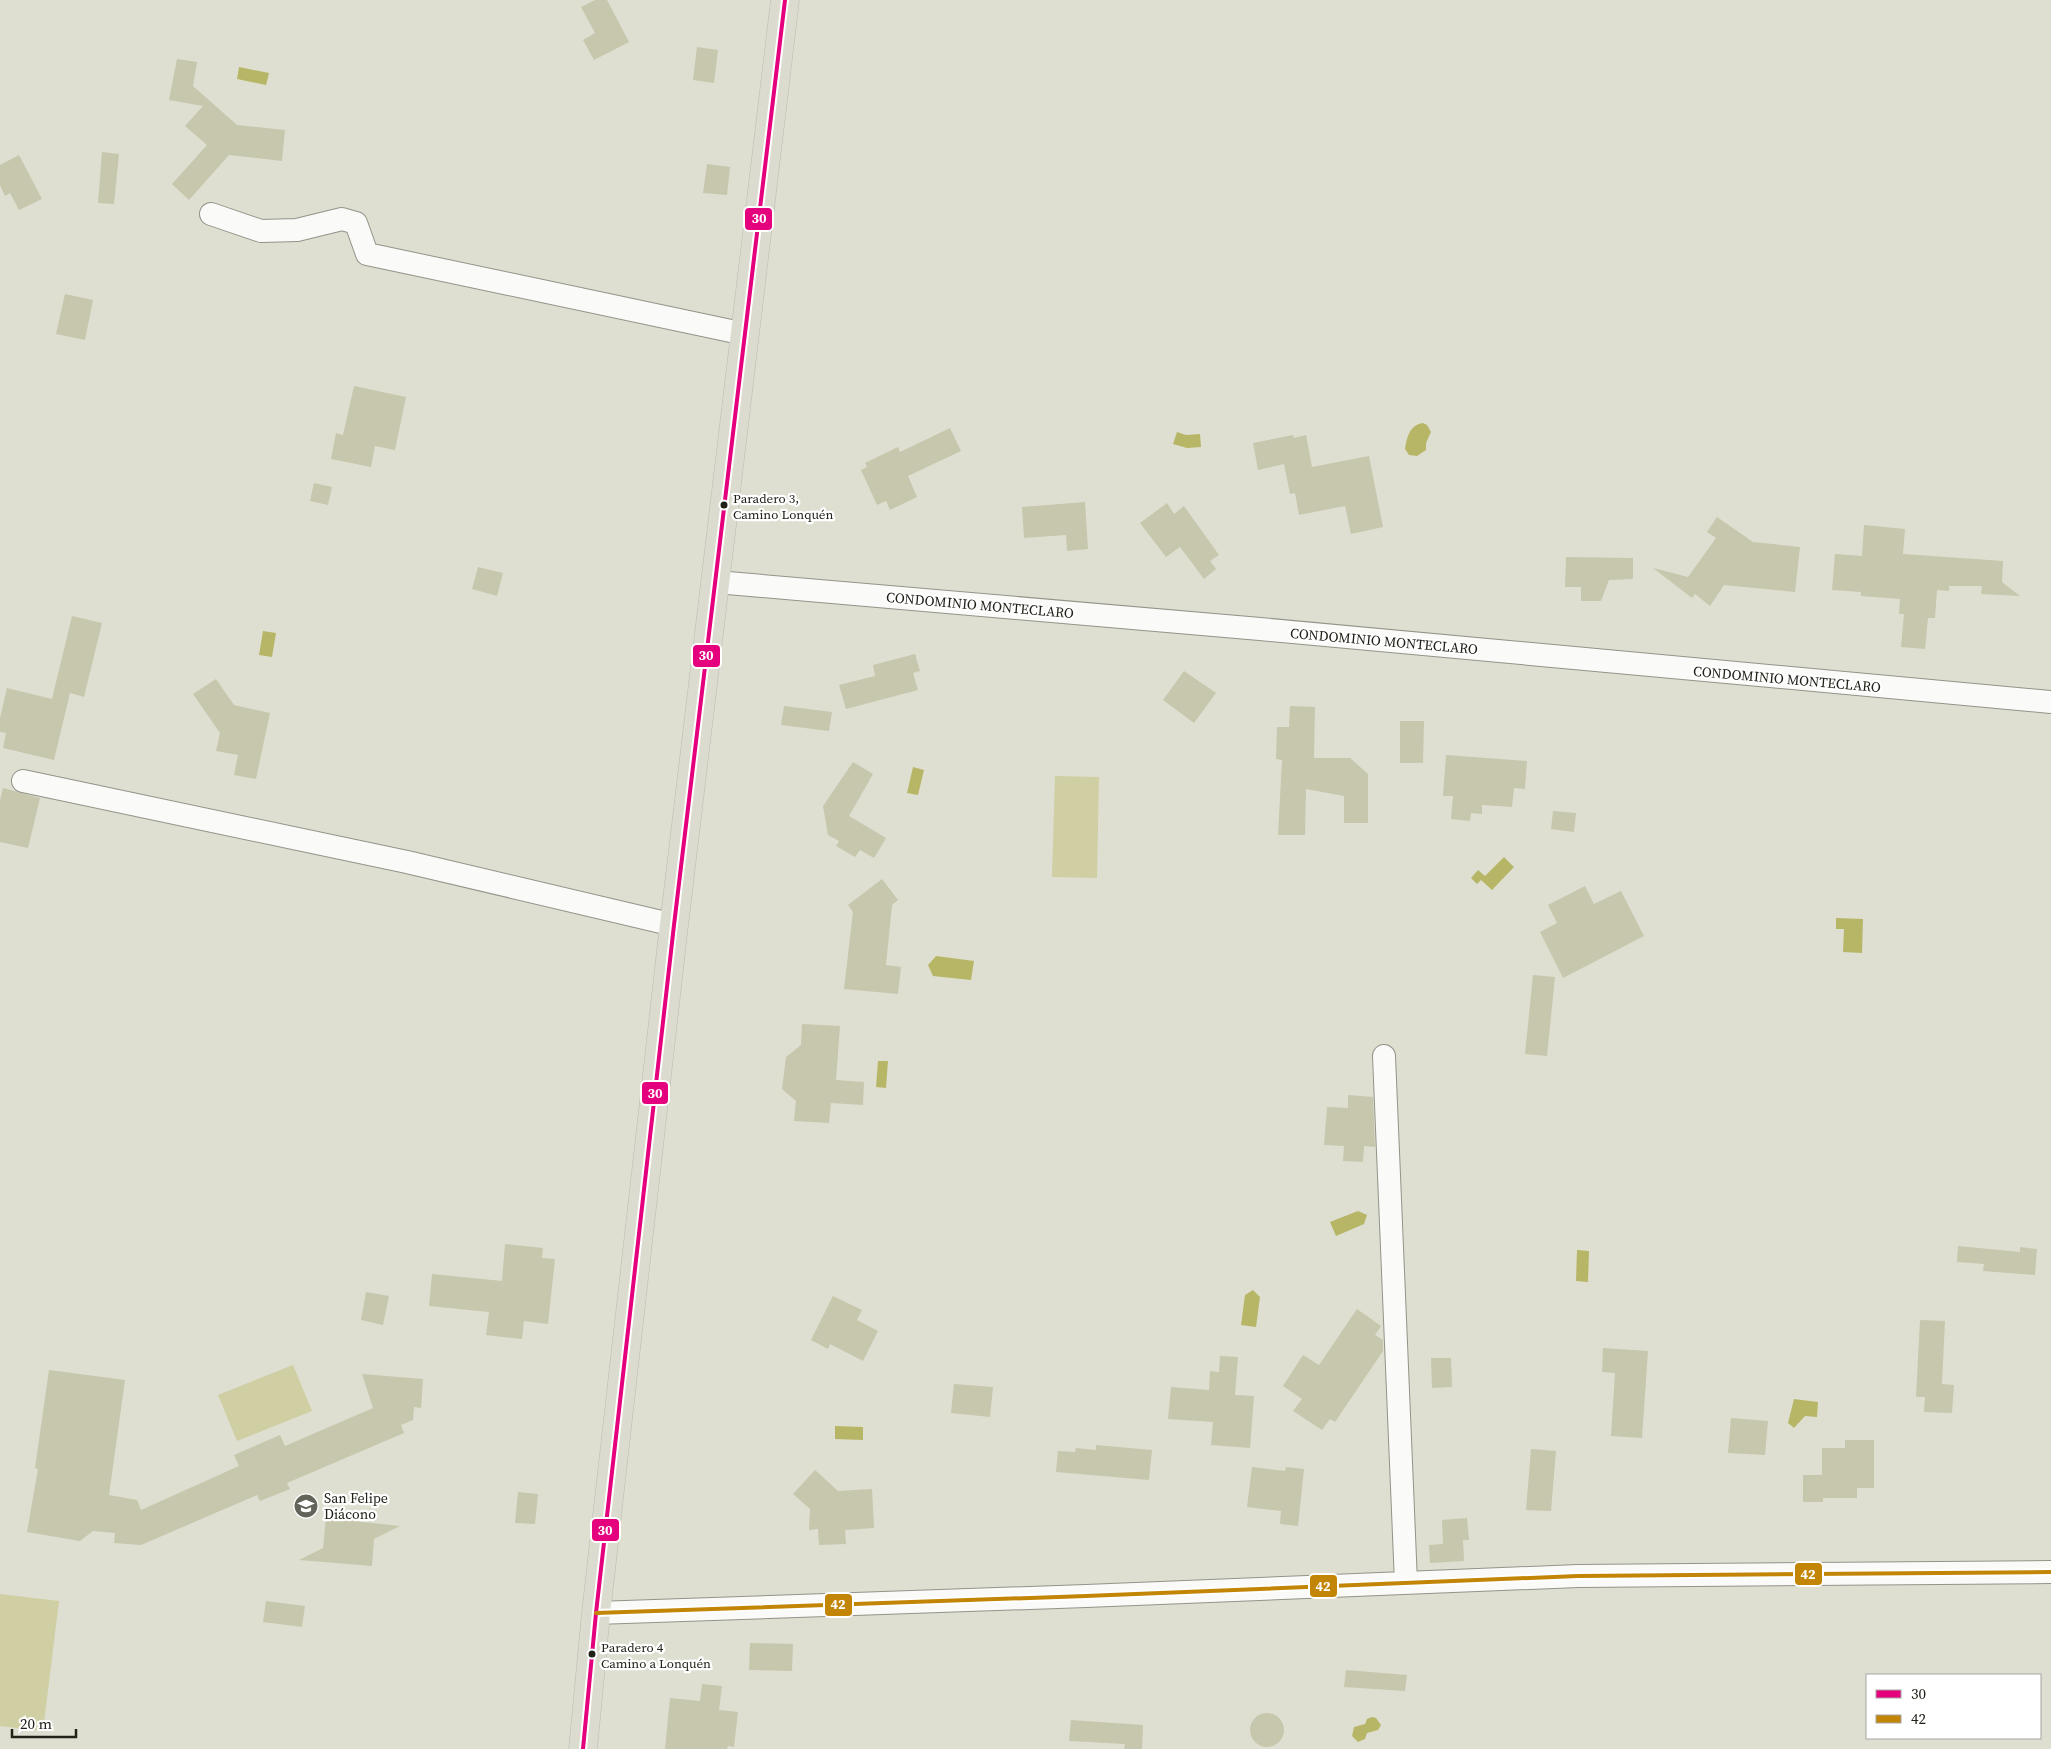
<svg xmlns="http://www.w3.org/2000/svg" width="2051" height="1749" viewBox="0 0 2051 1749" font-family="'Source Serif 4',serif">
<style>
.green{fill:#cfcfa3}
.water{fill:#b7b667}
.building{fill:#c6c7ac}
.lines{fill:none;stroke-linecap:round;stroke-linejoin:round}
.minor-casing{stroke:#939389;stroke-width:24}
.major-casing{stroke:#babbb3;stroke-width:29}
.minor{stroke:#fafaf8;stroke-width:22}
.major{stroke:#dbdccf;stroke-width:28}
.bus-1-casing{stroke:#fff;stroke-width:8}
.bus-2-casing{stroke:#fff;stroke-width:8}
.bus-1{stroke:#e5007d;stroke-width:4}
.bus-2{stroke:#c28506;stroke-width:4}
.bus-dot{fill:#212118;stroke:#fff;stroke-width:2}
.labels{text-anchor:middle;stroke-width:4.5;stroke-linejoin:round;paint-order:stroke}
.bus-label{font-size:13px;fill:#212118;stroke:#fff;text-anchor:start}
.street-label{font-size:14px;fill:#212118;stroke:#fff}
.poi-label{font-size:14px;fill:#212118;stroke:#fff;text-anchor:start}
.line-badge{stroke:#fff;stroke-width:2}
.badge-label{font-size:14px;text-anchor:middle;font-weight:bold;fill:#fff}
</style>
<rect width="100%" height="100%" fill="#dedfd1"/>
<!-- green -->
<path class="green" d="M1055 776 1099 777 1097 878 1052 877Z
M293 1365 312 1411 237 1441 218 1395Z
M0 1594 59 1601 43 1731 0 1726Z"/>
<!-- water -->
<path class="water" d="M239 67 269 73 266 85 237 79Z
M1423 423 1427 425 1431 432 1426 443V450L1417 456 1409 455 1405 449C1407 438 1409 425 1423 423Z
M1177 432 1186 435 1200 434 1201 447 1187 448 1173 444Z
M263 631 276 633 272 657 259 655Z
M913 767 924 770 918 795 907 793Z
M1504 857 1514 867 1492 890 1481 880 1477 884 1471 878 1478 870 1485 876Z
M1836 918 1863 919 1862 953 1843 952 1844 929H1836Z
M936 956 974 961 971 980 933 976 928 965Z
M878 1061H888L886 1088 876 1087Z
M1358 1211 1367 1215 1364 1224 1336 1236 1330 1222Z
M1577 1250 1589 1251 1588 1282 1576 1281Z
M1253 1290 1260 1297 1256 1327 1241 1325 1245 1295Z
M1794 1399 1818 1402 1817 1417 1805 1416 1794 1428 1788 1423Z
M835 1426 863 1427V1440L835 1439Z
M1372 1717 1376 1718 1381 1725 1378 1730 1367 1733 1365 1739 1358 1742 1352 1736 1354 1727 1365 1724 1367 1719Z"/>
<!-- building -->
<path class="building" d="M595 0H607L629 42 594 60 583 40 595 33 581 7Z
M697 47 718 50 714 83 693 80Z
M177 59 197 62 193 86 237 125 285 130 282 161 229 155 189 200 172 184 207 145 185 126 203 106 169 100Z
M102 152 119 154 114 204 98 203Z
M19 155 42 199 19 210 10 193 5 196 0 185V165Z
M707 164 730 167 727 195 703 193Z
M65 294 93 300 85 340 56 334Z
M354 386 406 397 395 450 375 446 371 467 331 459 336 433 343 435Z
M950 428 961 451 908 476 917 497 890 510 886 501 877 505 861 470 867 467 865 463 898 447 900 452Z
M1293 435 1294 438 1306 435 1312 467 1369 456 1383 527 1351 534 1345 506 1299 515 1295 493 1290 494 1284 464 1258 470 1253 443Z
M314 483 332 487 328 505 310 501Z
M1085 502 1088 549 1067 551 1066 535 1024 538 1022 507Z
M1167 503 1174 514 1184 506 1219 555 1210 561 1216 569 1204 579 1180 547 1166 557 1140 523Z
M1717 517 1753 542 1800 547 1795 592 1724 585 1710 606 1695 594 1692 598 1653 568 1688 577 1716 538 1707 532Z
M1864 525 1905 529 1903 554 2003 561 2002 582 2020 596 1981 594 1982 586H1949V591L1937 590 1935 618H1928L1925 649 1901 647 1904 614H1899L1900 599 1861 596V592L1832 590 1835 554 1862 556Z
M1566 557 1633 558V579L1609 580 1601 601H1581V587H1565Z
M478 567 503 573 497 596 472 589Z
M72 616 102 623 84 697 70 693 54 760 3 748 6 733 0 732V718L7 688 52 699Z
M915 654 920 671 913 673 918 690 846 709 839 685 875 676 873 665Z
M1184 671 1216 693 1194 723 1163 700Z
M216 679 234 705 270 713 256 779 234 775 238 755 216 751 220 733 193 694Z
M784 706 832 712 829 731 781 725Z
M1290 706 1315 707 1314 758H1350L1368 774V823H1344V796L1306 789 1305 835H1278L1282 760 1276 759 1277 727H1289Z
M1400 721H1424L1423 763H1400Z
M1446 755 1527 761 1525 789 1514 788 1512 807 1482 805V814L1471 813 1470 821 1451 819 1453 796H1443Z
M853 762 873 774 849 816 886 838 874 858 860 850 855 857 836 846 839 841 828 835 823 806Z
M3 788 40 798 28 848 0 842V800Z
M1553 811 1576 813 1574 832 1551 829Z
M882 879 898 900 892 905 886 965 901 967 898 994 844 989 853 912 848 905Z
M1585 886 1594 904 1621 891 1644 936 1563 978 1540 932 1557 923 1548 905Z
M1533 975 1555 977 1547 1056 1525 1054Z
M802 1024 840 1026 836 1080 864 1082 863 1105 831 1103 829 1123 794 1121 796 1101 782 1089 786 1057 801 1045Z
M1348 1095 1373 1097 1375 1147 1364 1146 1363 1162 1343 1161 1344 1146 1324 1145 1327 1107 1348 1108Z
M505 1244 543 1248 542 1258 555 1259 548 1324 524 1321 522 1339 486 1335 489 1312 429 1306 432 1274 502 1281Z
M1958 1246 2020 1252V1247L2037 1249 2035 1275 1983 1271 1984 1264 1957 1262Z
M366 1292 389 1296 383 1325 361 1320Z
M833 1296 862 1310 857 1320 878 1331 863 1361 830 1344 828 1349 811 1340Z
M1357 1309 1381 1326 1375 1335 1383 1340V1351L1335 1422 1330 1419 1322 1430 1293 1411 1302 1399 1283 1386 1303 1355 1319 1365Z
M1920 1320 1945 1321 1942 1384 1954 1385 1952 1413 1924 1412 1925 1397H1916Z
M1603 1348 1648 1351 1642 1438 1611 1436 1615 1373 1602 1372Z
M1220 1356 1238 1357 1235 1395 1254 1396 1250 1448 1211 1445 1213 1422 1168 1419 1171 1387 1209 1390 1210 1371 1219 1372Z
M1431 1358H1451L1452 1387 1432 1388Z
M49 1370 125 1380 109 1495 137 1500 141 1510 239 1466 234 1455 280 1435 285 1446 373 1408 362 1374 423 1379 421 1408 414 1407 413 1420 401 1425 404 1433 287 1483 290 1489 260 1501 257 1495 141 1545 114 1543 115 1533 93 1531 80 1541 27 1532 38 1469 35 1468Z
M954 1384 993 1387 990 1417 951 1413Z
M1731 1418 1768 1421 1765 1455 1728 1453Z
M1845 1440H1874V1488H1857V1498H1823V1502H1803V1475H1822V1448H1845Z
M1096 1445 1152 1450 1149 1480 1056 1472 1058 1451 1075 1452 1076 1448 1096 1450Z
M1531 1449 1556 1451 1551 1511 1526 1510Z
M1252 1467 1285 1471 1286 1467 1304 1469 1298 1526 1280 1524 1281 1511 1247 1507Z
M815 1470 838 1491 872 1489 874 1528 845 1530 846 1544 819 1545 818 1529 809 1530 810 1509 793 1494Z
M518 1492 538 1494 535 1524 515 1523Z
M326 1518 400 1526 374 1539 372 1566 299 1560 323 1548Z
M1467 1518 1469 1540H1463L1464 1561 1430 1563 1429 1545 1443 1544 1442 1520Z
M266 1601 305 1606 302 1627 263 1622Z
M750 1643 793 1644 792 1671 749 1670Z
M1346 1670 1407 1675 1405 1691 1344 1687Z
M702 1684 722 1686 719 1710 738 1712 734 1747 728 1746 727 1749H665L670 1698 700 1701Z
M1250 1730a17 17 0 1 1 34 0a17 17 0 1 1-34 0Z
M1071 1720 1143 1725 1142 1749H1124L1125 1744 1069 1741Z"/>
<g class="lines">
<defs>
<path id="minor" d="M211 214 261 231 297 230 342 219 356 223 367 254 745 334
M716 582 1260 629 2051 702
M23 781 407 862 674 925
M1384 1056 1406 1583
M596 1613 1086 1596 1578 1576 2051 1572"/>
<path id="major" d="M583 1749 596 1613 674 925 785 0"/>
</defs>
<!-- minor casing -->
<use href="#minor" class="minor-casing"/>
<!-- major casing -->
<use href="#major" class="major-casing"/>
<!-- minor -->
<use href="#minor" class="minor"/>
<!-- major -->
<use href="#major" class="major"/>
<defs>
<path id="bus-1" d="M583 1749 596 1613 674 925 785 0"/>
<path id="bus-2" d="M596 1613 1086 1596 1578 1576 2051 1572"/>
</defs>
<!-- bus-1 casing -->
<use href="#bus-1" class="bus-1-casing"/>
<!-- bus-2 casing -->
<use href="#bus-2" class="bus-2-casing"/>
<!-- bus-1 -->
<use href="#bus-1" class="bus-1"/>
<!-- bus-2 -->
<use href="#bus-2" class="bus-2"/>
</g>
<!-- icons -->
<defs>
<symbol id="school-disc" viewBox="-11 -11 22 22"><circle r="9.5" fill="#636459" stroke="#fff"/><path d="M0-5L7-2L0 1L-7-2ZM-4 1L0 2.5L4 1V4Q0 6-4 4Z" fill="#fff"/></symbol>
</defs>
<g fill-rule="evenodd">
<use href="#school-disc" x="292" y="1492" width="28" height="28"/>
</g>
<!-- markers -->
<g class="bus-dot">
<circle cx="724" cy="505" r="4.5"/>
<circle cx="592" cy="1654" r="4.5"/>
</g>
<g class="labels">
<!-- bus labels -->
<g class="bus-label">
<text x="733" y="503">Paradero 3,<tspan x="733" dy="16">Camino Lonquén</tspan></text>
<text x="601" y="1652">Paradero 4<tspan x="601" dy="16">Camino a Lonquén</tspan></text>
</g>
<!-- street labels -->
<g class="street-label">
<text transform="translate(980 605) rotate(5)" y="5">CONDOMINIO MONTECLARO</text>
<text transform="translate(1384 641) rotate(5)" y="5">CONDOMINIO MONTECLARO</text>
<text transform="translate(1787 679) rotate(5)" y="5">CONDOMINIO MONTECLARO</text>
</g>
<!-- poi labels -->
<g class="poi-label">
<text x="324" y="1503">San Felipe<tspan x="324" dy="16">Diácono</tspan></text>
</g>
</g>
<g class="line-badge">
<rect x="744" y="207" width="29" height="24" rx="5" fill="#e5007d"/>
<rect x="692" y="644" width="29" height="24" rx="5" fill="#e5007d"/>
<rect x="641" y="1081" width="28" height="24" rx="5" fill="#e5007d"/>
<rect x="591" y="1518" width="29" height="24" rx="5" fill="#e5007d"/>
<rect x="1794" y="1562" width="29" height="24" rx="5" fill="#c28506"/>
<rect x="1309" y="1574" width="29" height="24" rx="5" fill="#c28506"/>
<rect x="824" y="1593" width="29" height="24" rx="5" fill="#c28506"/>
</g>
<g class="badge-label">
<text x="759" y="223">30</text>
<text x="706" y="660">30</text>
<text x="655" y="1098">30</text>
<text x="605" y="1535">30</text>
<text x="1808" y="1579">42</text>
<text x="1323" y="1591">42</text>
<text x="838" y="1609">42</text>
</g>
<!-- legend -->
<rect x="1866" y="1674" width="175" height="65" fill="#ffffff" stroke="#a6a6a3"/>
<rect x="1876" y="1690" width="25" height="8" fill="#e5007d" stroke="#a6a6a3"/>
<text x="1911" y="1699" font-size="15" fill="#212118">30</text>
<rect x="1876" y="1715" width="25" height="8" fill="#c28506" stroke="#a6a6a3"/>
<text x="1911" y="1724" font-size="15" fill="#212118">42</text>
<!-- scale -->
<path d="M12 1729v8h64v-8" fill="none" stroke="#212118" stroke-width="2.5"/>
<text x="20" y="1729" font-size="15" fill="#212118" stroke="#ffffff" stroke-width="4" paint-order="stroke">20 m</text>
</svg>
